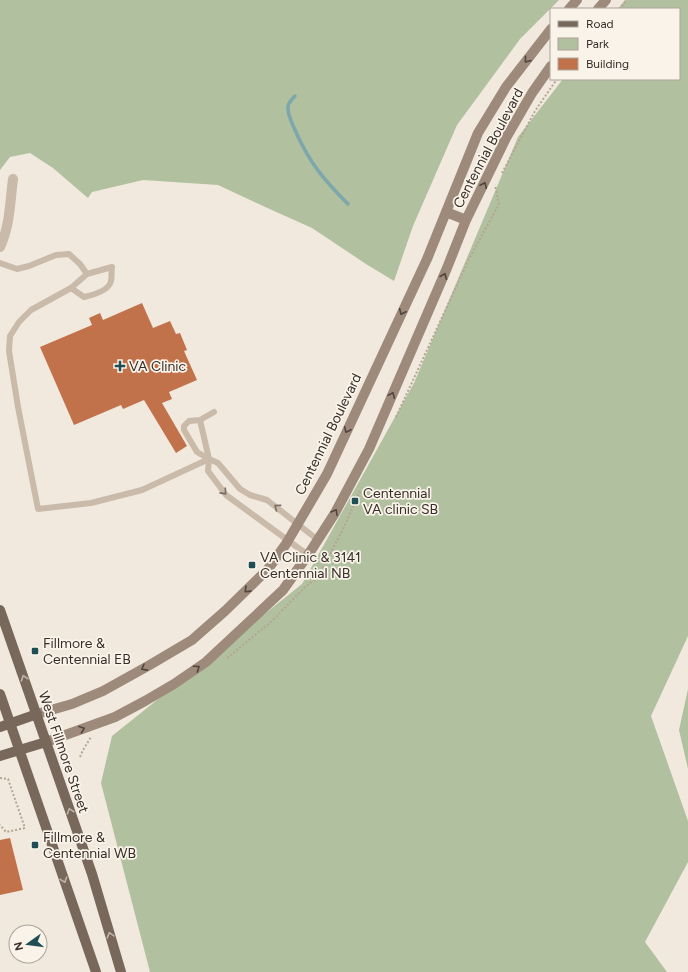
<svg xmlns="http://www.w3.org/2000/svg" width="688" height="972" viewBox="0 0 688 972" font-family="Figtree,sans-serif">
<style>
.green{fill:#b1c09e}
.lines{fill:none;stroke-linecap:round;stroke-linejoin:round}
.stream{stroke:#7da7ad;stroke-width:3.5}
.building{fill:#c1724b}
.path{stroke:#b5a594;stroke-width:2;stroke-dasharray:2 2;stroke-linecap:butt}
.service{stroke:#c9baa9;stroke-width:6}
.minor{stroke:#c9baa9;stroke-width:10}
.secondary{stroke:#9d8a7b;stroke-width:10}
.primary{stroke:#78675b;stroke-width:10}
.oneway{stroke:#50453e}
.oneway2{stroke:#796d63}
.oneway3{stroke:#bfb4a9}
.poi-dot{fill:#204e56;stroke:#f9f3e9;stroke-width:1.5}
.labels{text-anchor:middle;stroke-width:3.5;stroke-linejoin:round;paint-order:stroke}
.street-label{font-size:14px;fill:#372e29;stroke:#f9f3e9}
.poi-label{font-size:14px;fill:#372e29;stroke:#f9f3e9;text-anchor:start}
</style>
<rect width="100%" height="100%" fill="#f1e9dd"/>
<!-- green -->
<path class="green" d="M0 0H559L520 39 457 125 413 226 394 281 366 264 312 228 263 206 218 185 143 180 92 192 88 198 53 168 30 153 10 157 0 170Z
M625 0H688V636L651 716 688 821V862L645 942 667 972H150L101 783 112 736 302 584 414 383 518 137 563 79H679V9H618Z
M688 689V769L679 730Z"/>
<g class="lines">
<!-- stream -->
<path class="stream" d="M295 96C292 99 289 102 288 106 287 114 292 123 295 130 309 162 323 179 348 204"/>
</g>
<!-- building -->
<path class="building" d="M142 303 153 328 170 321 176 334 180 333 187 350 184 351 197 380 169 392 172 399 162 403 187 446 176 453 144 400 123 409 121 405 74 425 40 347 92 325 89 318 100 313 103 320Z
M10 838 23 890 0 895V840Z"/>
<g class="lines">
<!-- path -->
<path class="path" d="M619 9 627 0
M502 173 535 111 557 79
M396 417 469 259 499 204 495 185
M227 658 272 621 305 587 318 577 344 527 360 491
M80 757 83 750 91 737
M0 778 8 779 25 828 6 832 0 825"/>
<!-- service -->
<path class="service" d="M0 263 17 269 29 266 56 255 69 254 80 264 87 274 71 288 31 310 19 322 10 336 9 351 18 407 38 509 91 503 142 490 209 459
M71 288 84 297C93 295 109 291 111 281 112 277 111 271 112 267L87 274
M214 412 200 420 189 421 184 426V430L197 452 209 459 218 463 240 489 250 495 267 500 318 540
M200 420 209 459 208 471 226 495 308 555"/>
<!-- minor -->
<path class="minor" d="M0 247C10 226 10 202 13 179"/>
<!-- secondary -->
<path class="secondary" d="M569 9 577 0
M598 9 606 0
M446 212 466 220
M37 714 72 704 103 691 148 666 192 640 225 611 268 569 286 544 327 474 427 259 478 133 506 87 551 29
M46 742 115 717 145 701 174 684 206 662 283 590 310 552 335 513 369 449 447 268 466 220 506 138 532 93 551 66"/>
<!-- primary -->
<path class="primary" d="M0 610 92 874 121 972
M0 694 96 972
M0 727 37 714
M0 756 46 742"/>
</g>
<!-- one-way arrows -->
<defs><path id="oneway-chevron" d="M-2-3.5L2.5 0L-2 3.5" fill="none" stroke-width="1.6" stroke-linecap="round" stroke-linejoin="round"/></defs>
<g class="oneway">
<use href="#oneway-chevron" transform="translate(527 60) rotate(128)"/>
<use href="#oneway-chevron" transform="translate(484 185) rotate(-64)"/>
<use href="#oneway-chevron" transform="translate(444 276) rotate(-67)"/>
<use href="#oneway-chevron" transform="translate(402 312) rotate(115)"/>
<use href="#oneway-chevron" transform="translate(392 395) rotate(-66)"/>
<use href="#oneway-chevron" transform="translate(347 430) rotate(115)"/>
<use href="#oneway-chevron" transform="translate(335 512) rotate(-60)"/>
<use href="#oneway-chevron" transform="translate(247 590) rotate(136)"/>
<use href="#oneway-chevron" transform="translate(144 668) rotate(151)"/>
<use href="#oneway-chevron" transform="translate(197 668) rotate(-35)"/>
<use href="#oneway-chevron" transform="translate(82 729) rotate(-20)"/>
</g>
<g class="oneway2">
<use href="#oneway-chevron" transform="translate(224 492) rotate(48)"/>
<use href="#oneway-chevron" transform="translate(277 507) rotate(-143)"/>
</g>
<g class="oneway3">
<use href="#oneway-chevron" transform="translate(24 678) rotate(-109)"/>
<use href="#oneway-chevron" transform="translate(70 811) rotate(-109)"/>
<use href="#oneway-chevron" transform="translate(64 880) rotate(71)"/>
<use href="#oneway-chevron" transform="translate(110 935) rotate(-106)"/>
</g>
<!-- markers -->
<g class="poi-dot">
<path d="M118 360h4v4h4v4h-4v4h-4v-4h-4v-4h4z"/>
<rect x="351" y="497" width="8" height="8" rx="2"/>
<rect x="248" y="561" width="8" height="8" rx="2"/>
<rect x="31" y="647" width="8" height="8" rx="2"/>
<rect x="31" y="841" width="8" height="8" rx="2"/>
</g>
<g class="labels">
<!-- street labels -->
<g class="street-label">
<text transform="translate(488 148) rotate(-62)" y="5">Centennial Boulevard</text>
<text transform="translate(328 434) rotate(-64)" y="5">Centennial Boulevard</text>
<text transform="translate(64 752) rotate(71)" y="5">West Fillmore Street</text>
</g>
<!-- poi labels -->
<g class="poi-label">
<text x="129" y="371">VA Clinic</text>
<text x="363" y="498">Centennial<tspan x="363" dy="16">VA clinic SB</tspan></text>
<text x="260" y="562">VA Clinic &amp; 3141<tspan x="260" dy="16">Centennial NB</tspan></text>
<text x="43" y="648">Fillmore &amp;<tspan x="43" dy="16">Centennial EB</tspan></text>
<text x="43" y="842">Fillmore &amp;<tspan x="43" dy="16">Centennial WB</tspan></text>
</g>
</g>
<!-- legend -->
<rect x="550" y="8" width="130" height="72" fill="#f9f3e9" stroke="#aba49c"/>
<rect x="558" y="21" width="20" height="6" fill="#78675b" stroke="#aba49c"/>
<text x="586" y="28" font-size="12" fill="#372e29">Road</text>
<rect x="558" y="38" width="20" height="12" fill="#b1c09e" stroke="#aba49c"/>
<text x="586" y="48" font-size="12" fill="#372e29">Park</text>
<rect x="558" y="58" width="20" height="12" fill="#c1724b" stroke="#aba49c"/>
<text x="586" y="68" font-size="12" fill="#372e29">Building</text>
<!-- north arrow -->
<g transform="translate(28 944) rotate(256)"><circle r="19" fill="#f9f3e9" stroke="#aba49c"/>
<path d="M0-3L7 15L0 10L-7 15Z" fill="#204e56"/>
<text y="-6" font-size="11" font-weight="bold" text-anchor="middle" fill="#372e29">N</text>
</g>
</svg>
